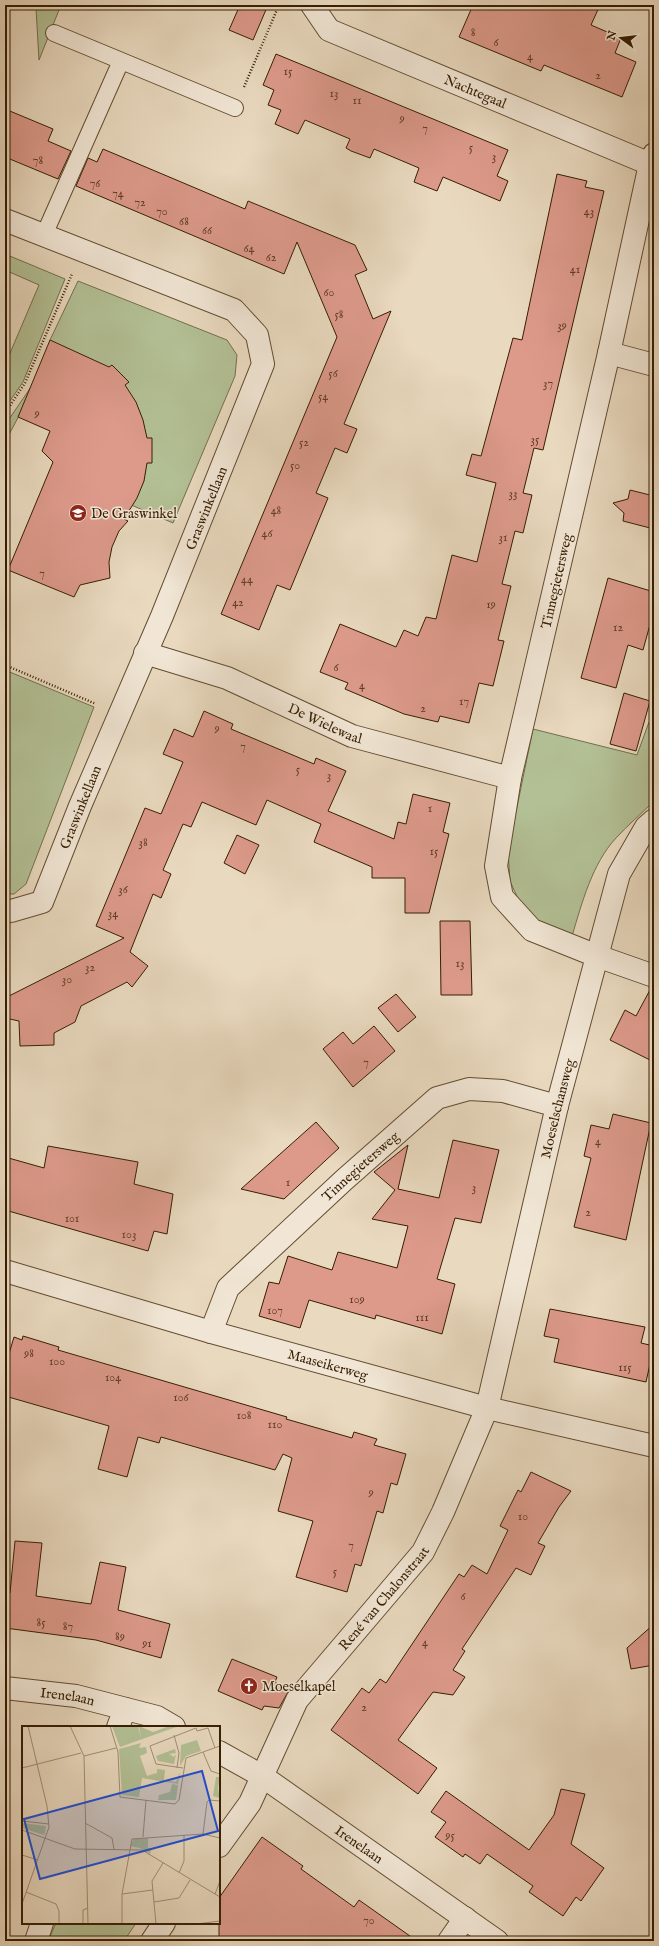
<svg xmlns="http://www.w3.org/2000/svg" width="659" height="1946" viewBox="0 0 659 1946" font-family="'IM FELL English',serif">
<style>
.green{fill:#b3c095;stroke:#746f4c}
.building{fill:#dd9a8b;stroke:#361e02}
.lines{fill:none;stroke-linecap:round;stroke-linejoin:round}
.service-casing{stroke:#634d31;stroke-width:18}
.minor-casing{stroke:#634d31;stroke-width:24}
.tertiary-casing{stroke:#634d31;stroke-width:24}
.path{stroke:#361e02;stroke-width:2.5;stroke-dasharray:1 2;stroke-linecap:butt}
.service{stroke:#f1e6d5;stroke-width:16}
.minor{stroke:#f1e6d5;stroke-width:22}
.tertiary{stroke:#f1e6d5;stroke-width:22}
.labels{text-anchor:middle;stroke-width:3;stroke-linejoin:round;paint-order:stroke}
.number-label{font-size:12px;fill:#603d24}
.street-label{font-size:14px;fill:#361e02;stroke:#f1e6d5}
.poi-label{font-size:14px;fill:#361e02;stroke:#f1e6d5;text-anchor:start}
.inset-road{fill:none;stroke:#a18e73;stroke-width:1}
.view{fill:#1d4ed8;fill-opacity:0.15;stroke:#1d4ed8;stroke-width:2}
.inset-edge{fill:none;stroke:#361e02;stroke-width:2}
</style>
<rect width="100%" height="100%" fill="#e9d9bf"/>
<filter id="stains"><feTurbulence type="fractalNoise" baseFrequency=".005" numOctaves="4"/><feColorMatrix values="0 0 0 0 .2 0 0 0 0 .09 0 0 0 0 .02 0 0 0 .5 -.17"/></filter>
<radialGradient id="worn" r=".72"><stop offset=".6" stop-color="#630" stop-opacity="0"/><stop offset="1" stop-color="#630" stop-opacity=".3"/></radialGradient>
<!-- green -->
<path class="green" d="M61 5 39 60 36 8Z
M5 254 65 279 23 382 5 408V365L39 285 5 270Z
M78 281 227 340 237 355 235 376 173 523 129 504 50 340Z
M31 387 21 412 5 442V425Z
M5 670 94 707 26 884 14 894H5Z
M649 722 654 725V801C641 814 628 825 616 838 592 864 582 903 572 936L546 931 525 914 510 881 508 851 533 729 637 755Z
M56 1923H136L124 1941H48Z"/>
<!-- building -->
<path class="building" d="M240 5H268L253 40 229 30Z
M473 5H600L591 25 621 38 615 53 636 62 622 97 544 65 541 71 459 37Z
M276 54 508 150 497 176 508 181 500 201 443 177 437 191 414 182 419 168 374 149 370 158 351 151 346 148 350 139 305 120 298 134 275 124 281 110 268 105 274 90 263 85Z
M5 109 53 129 48 141 71 151 58 179 5 157Z
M103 149 245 209 248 201 355 245 367 270 355 275 373 319 391 311 344 424 357 429 347 453 335 448 316 493 328 498 290 590 277 585 259 630 221 614 337 337 297 242 284 274 76 186 88 158 97 162Z
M557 174 587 181 585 187 604 191 543 450 534 448 523 493 532 495 523 533 515 531 502 584 511 586 498 640 504 641 493 686 479 683 469 723 440 716 438 722 404 714 345 689 348 683 320 672 340 624 396 647 404 630 418 636 426 617 436 619 452 555 477 562 496 483 466 475 472 454 481 456 513 338 522 340Z
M50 340 109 367 112 365 129 382 125 385 136 402 143 420 147 438H152V463H147L144 481 137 498 124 519 128 521 119 531 112 547 109 562 110 578 80 585 74 597 8 570 53 462 42 451 50 431 18 417Z
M630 490 654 496V529L623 521 624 513 613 503 628 499Z
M608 578 654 592V610L643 650 628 645 616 688 581 678Z
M624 693 650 701 636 751 610 744Z
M204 711 233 724 231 729 314 764 316 758 346 771 328 811 394 839 398 822 406 824 413 794 450 803 443 832 449 834 429 913H405V878H372V867L314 842 321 824 267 800 256 825 202 802 191 827 183 824 163 870 171 874 161 898 153 894 130 952 148 966 132 987 127 982 81 1006 75 1022 54 1033V1045L20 1046 19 1021 5 1018V998L124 938 96 926 145 808 161 814 183 762 163 754 174 729 193 737Z
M237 835 259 845 245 874 224 863Z
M440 921H470L472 995H441Z
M651 988H654V1062L610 1040 625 1010 636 1016Z
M396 994 416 1017 398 1032 378 1008Z
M374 1026 395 1051 353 1087 323 1049 343 1032 353 1044Z
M613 1114 651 1123 626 1240 574 1227 591 1158 584 1156 591 1125 609 1129Z
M316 1122 339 1148 284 1199 241 1189Z
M453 1140 499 1150 481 1223 455 1218 437 1279 455 1284 442 1334 376 1315 375 1319 309 1300 300 1328 259 1316 269 1282 279 1284 288 1256 332 1270 338 1252 397 1268 408 1226 372 1219 395 1190 374 1172 408 1145 398 1189 439 1198Z
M48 1146 138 1162 134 1184 173 1194 167 1234 154 1231 148 1251 5 1210V1157L44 1168Z
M550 1309 645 1327 641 1343 654 1346 646 1382 554 1362 559 1339 544 1336Z
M23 1336 59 1347 58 1350 287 1417 286 1419 352 1438 354 1432 377 1439 374 1445 406 1454 397 1485 391 1483 383 1513 377 1511 361 1566 355 1564 347 1592 296 1577 313 1521 278 1511 292 1458 283 1454 275 1470 161 1437 159 1443 138 1437 127 1477 98 1469 109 1426 5 1396V1367L14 1337 22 1340Z
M531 1472 571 1491 559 1507 538 1543 545 1546 531 1575 516 1568 462 1649 465 1651 453 1670 465 1677 453 1695 433 1692 398 1740 437 1768 418 1794 331 1730 362 1688 369 1693 380 1679 386 1683 459 1574 464 1577 472 1565 487 1574 508 1530 500 1526 518 1490 521 1492Z
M15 1541 42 1543 36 1596 91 1604 100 1562 126 1567 118 1610 170 1624 161 1658 96 1640 5 1628V1593H10Z
M654 1624V1665L631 1669 627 1648Z
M232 1659 277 1677 275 1682 288 1692 279 1708 264 1706 262 1710 218 1691Z
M561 1789 585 1794 571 1844 604 1868 581 1901 576 1897 563 1916 529 1892 533 1886 487 1854 480 1864 465 1854 463 1857 435 1837 446 1822 431 1812 446 1791 529 1850 554 1815Z
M262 1837 303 1866 301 1869 354 1907 359 1900 417 1941H219V1898Z"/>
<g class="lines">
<defs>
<path id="service" d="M54 33 235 108
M44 235 121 61"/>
<g id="minor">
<path id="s1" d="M312 5 329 30 650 164"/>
<path d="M654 154 650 164 609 353 510 778 496 866 502 897 532 930 597 956 654 976"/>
<path d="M5 220 234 310 257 335 263 364 162 616 80 806 42 902 11 911 5 910"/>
<path d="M609 353 654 365"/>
<path id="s2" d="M145 653 227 678 352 736 510 778"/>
<path id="s3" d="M211 1332 228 1288 344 1180 437 1098 469 1089 503 1091 557 1106"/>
<path id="s4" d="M5 1688 76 1696 157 1717 174 1727"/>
<path d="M118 1727 125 1709"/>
<path id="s5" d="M219 1752 262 1776 497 1941"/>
<path id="s6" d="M219 1846 250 1803 297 1700 423 1552 443 1512 487 1408 557 1106 619 874 646 827 654 820"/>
<path d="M36 1941 42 1923"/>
<path d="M152 1941 164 1923"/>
<path d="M449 1941 465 1918"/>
</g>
<g id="tertiary">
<path id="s7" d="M5 1271 211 1332 487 1408 654 1446"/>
</g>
</defs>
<!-- service casing -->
<use href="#service" class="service-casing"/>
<!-- minor casing -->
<use href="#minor" class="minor-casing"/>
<!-- tertiary casing -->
<use href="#tertiary" class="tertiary-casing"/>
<!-- path -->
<path class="path" d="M244 87 279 5
M5 413 25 383 72 274
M5 665 96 704"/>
<!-- service -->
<use href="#service" class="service"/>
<!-- minor -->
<use href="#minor" class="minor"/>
<!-- tertiary -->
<use href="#tertiary" class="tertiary"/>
</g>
<!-- icons -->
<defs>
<symbol id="school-disc" viewBox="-11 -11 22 22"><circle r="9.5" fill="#8f2418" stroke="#f1e6d5"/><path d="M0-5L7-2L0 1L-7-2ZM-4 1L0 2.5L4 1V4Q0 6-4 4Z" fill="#fff"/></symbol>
<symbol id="church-disc" viewBox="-11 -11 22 22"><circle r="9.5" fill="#8f2418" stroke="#f1e6d5"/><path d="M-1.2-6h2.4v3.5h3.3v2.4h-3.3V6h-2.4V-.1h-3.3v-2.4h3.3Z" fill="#fff"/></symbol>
</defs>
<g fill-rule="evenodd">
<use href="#school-disc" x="68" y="503" width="20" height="20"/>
<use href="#church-disc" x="239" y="1676" width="20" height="20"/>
</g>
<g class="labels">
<!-- number labels -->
<g class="number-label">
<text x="473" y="36">8</text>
<text x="496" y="46">6</text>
<text x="530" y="60">4</text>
<text x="288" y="75">15</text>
<text x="598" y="79">2</text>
<text x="334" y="97">13</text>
<text x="357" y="104">11</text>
<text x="402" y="122">9</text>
<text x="425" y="132">7</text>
<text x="471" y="151">5</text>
<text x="494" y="160">3</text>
<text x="38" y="164">78</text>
<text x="95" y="187">76</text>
<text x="118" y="197">74</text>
<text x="140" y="206">72</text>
<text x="162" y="215">70</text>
<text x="589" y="215">43</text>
<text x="184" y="225">68</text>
<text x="207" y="234">66</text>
<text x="249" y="252">64</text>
<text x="271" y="261">62</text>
<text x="575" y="273">41</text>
<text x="329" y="296">60</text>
<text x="339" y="318">58</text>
<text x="562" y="329">39</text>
<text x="333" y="377">56</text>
<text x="548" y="387">37</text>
<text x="323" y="400">54</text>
<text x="37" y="417">9</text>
<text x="535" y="443">35</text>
<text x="304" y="446">52</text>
<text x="295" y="469">50</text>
<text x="513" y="497">33</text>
<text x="276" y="514">48</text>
<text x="267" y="537">46</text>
<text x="503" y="541">31</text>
<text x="42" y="577">7</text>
<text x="247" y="583">44</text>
<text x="238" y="606">42</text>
<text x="491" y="608">19</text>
<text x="618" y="631">12</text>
<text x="336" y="671">6</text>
<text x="362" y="689">4</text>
<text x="464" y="705">17</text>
<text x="423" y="712">2</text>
<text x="217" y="732">9</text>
<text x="243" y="750">7</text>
<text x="298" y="773">5</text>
<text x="329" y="779">3</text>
<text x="430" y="812">1</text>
<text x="143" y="846">38</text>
<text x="434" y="855">15</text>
<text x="123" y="893">36</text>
<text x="113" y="917">34</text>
<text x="460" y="967">13</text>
<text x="90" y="971">32</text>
<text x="67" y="983">30</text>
<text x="366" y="1066">7</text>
<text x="598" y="1145">4</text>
<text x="288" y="1186">1</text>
<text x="474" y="1191">3</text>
<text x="588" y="1216">2</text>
<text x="72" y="1222">101</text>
<text x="129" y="1238">103</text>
<text x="357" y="1303">109</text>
<text x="275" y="1314">107</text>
<text x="422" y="1321">111</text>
<text x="29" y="1357">98</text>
<text x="57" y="1365">100</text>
<text x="625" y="1371">115</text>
<text x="113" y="1381">104</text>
<text x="181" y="1401">106</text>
<text x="244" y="1419">108</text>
<text x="275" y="1428">110</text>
<text x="371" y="1496">9</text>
<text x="523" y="1520">10</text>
<text x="351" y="1549">7</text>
<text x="335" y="1575">5</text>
<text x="463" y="1600">6</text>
<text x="41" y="1626">85</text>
<text x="68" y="1630">87</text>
<text x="120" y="1640">89</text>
<text x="425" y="1646">4</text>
<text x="147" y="1647">91</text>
<text x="364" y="1711">2</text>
<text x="450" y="1839">95</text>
<text x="369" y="1924">70</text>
</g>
<!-- street labels -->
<g class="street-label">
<text dy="5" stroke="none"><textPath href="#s1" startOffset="189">Nachtegaal</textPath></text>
<text transform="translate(206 508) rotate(-68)" y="5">Graswinkellaan</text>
<text transform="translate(556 581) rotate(-77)" y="5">Tinnegietersweg</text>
<text dy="5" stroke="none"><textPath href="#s2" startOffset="194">De Wielewaal</textPath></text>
<text transform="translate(80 807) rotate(-68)" y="5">Graswinkellaan</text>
<text dy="5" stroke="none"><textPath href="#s6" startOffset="826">Moeselschansweg</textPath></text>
<text dy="5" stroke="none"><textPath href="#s3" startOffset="227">Tinnegietersweg</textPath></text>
<text dy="5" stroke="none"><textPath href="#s7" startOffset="336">Maaseikerweg</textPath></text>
<text dy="5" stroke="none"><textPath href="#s6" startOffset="300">René van Chalonstraat</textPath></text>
<text dy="5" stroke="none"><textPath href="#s4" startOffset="63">Irenelaan</textPath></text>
<text dy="5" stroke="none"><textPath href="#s5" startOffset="168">Irenelaan</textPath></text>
</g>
<!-- poi labels -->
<g class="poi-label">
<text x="91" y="518">De Graswinkel</text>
<text x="262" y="1691">Moeselkapel</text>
</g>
</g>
<!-- overview -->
<g transform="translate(22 1726)">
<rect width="198" height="198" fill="#e9d9bf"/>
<path d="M90 0H116L119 12 117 0 131 6 147 0H157L98 21ZM175 14 179 25 164 30 158 40 159 19ZM119 17 117 22 124 21 125 27 118 30 125 50 135 47V43L143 44 142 54 154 56 158 46 156 58 120 52 117 71 100 69 97 23ZM153 23 154 27 147 28 152 31 154 28 152 38 136 35 134 30ZM194 51H198L196 62 198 72 191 70ZM150 58 156 59 154 74H136L137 69 148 66ZM0 97 24 100 23 107 22 109 0 102ZM126 112V122H130L128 128 118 122 108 120 112 113Z" fill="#b3c095"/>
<path class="inset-road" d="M48 0 62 30 66 198M88 0 96 26 98 71 153 78 157 74 164 32 198 20M152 9 157 27 155 42M181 26 189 45 198 48M62 30 94 22M0 42 59 27M161 42 134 38 128 20 174 2 175 5 186 2 193 22M0 95 27 98M63 97 90 112 92 123M0 104 53 123 120 124 198 171M181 108 185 76 187 74 198 75M121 111 124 74M0 129 16 134M157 147 162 135V109M4 166 34 178 37 185V198M100 168 131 164M193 168 198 155M132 176 157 172 168 154M0 178 27 101 25 80 6 0M61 198V184L66 182M100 198V168L110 113 181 108 198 112M134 198 130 155 141 137M174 198 198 195"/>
<path class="view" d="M180 45 196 105 18 153 2 93Z"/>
<rect width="198" height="198" class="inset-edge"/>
</g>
<!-- margin -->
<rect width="659" height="1946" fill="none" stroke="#e9d9bf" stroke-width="20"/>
<rect x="6" y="6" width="647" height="1934" fill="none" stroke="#361e02" stroke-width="2"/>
<rect x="10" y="10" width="639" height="1926" fill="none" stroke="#361e02"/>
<!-- north arrow -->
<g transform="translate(621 38) rotate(285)" stroke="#f1e6d5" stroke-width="3" paint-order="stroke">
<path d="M0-3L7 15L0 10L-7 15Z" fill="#361e02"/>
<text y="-6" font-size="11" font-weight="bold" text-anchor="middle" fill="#361e02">N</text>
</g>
<rect width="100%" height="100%" filter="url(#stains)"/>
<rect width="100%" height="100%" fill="url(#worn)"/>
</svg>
